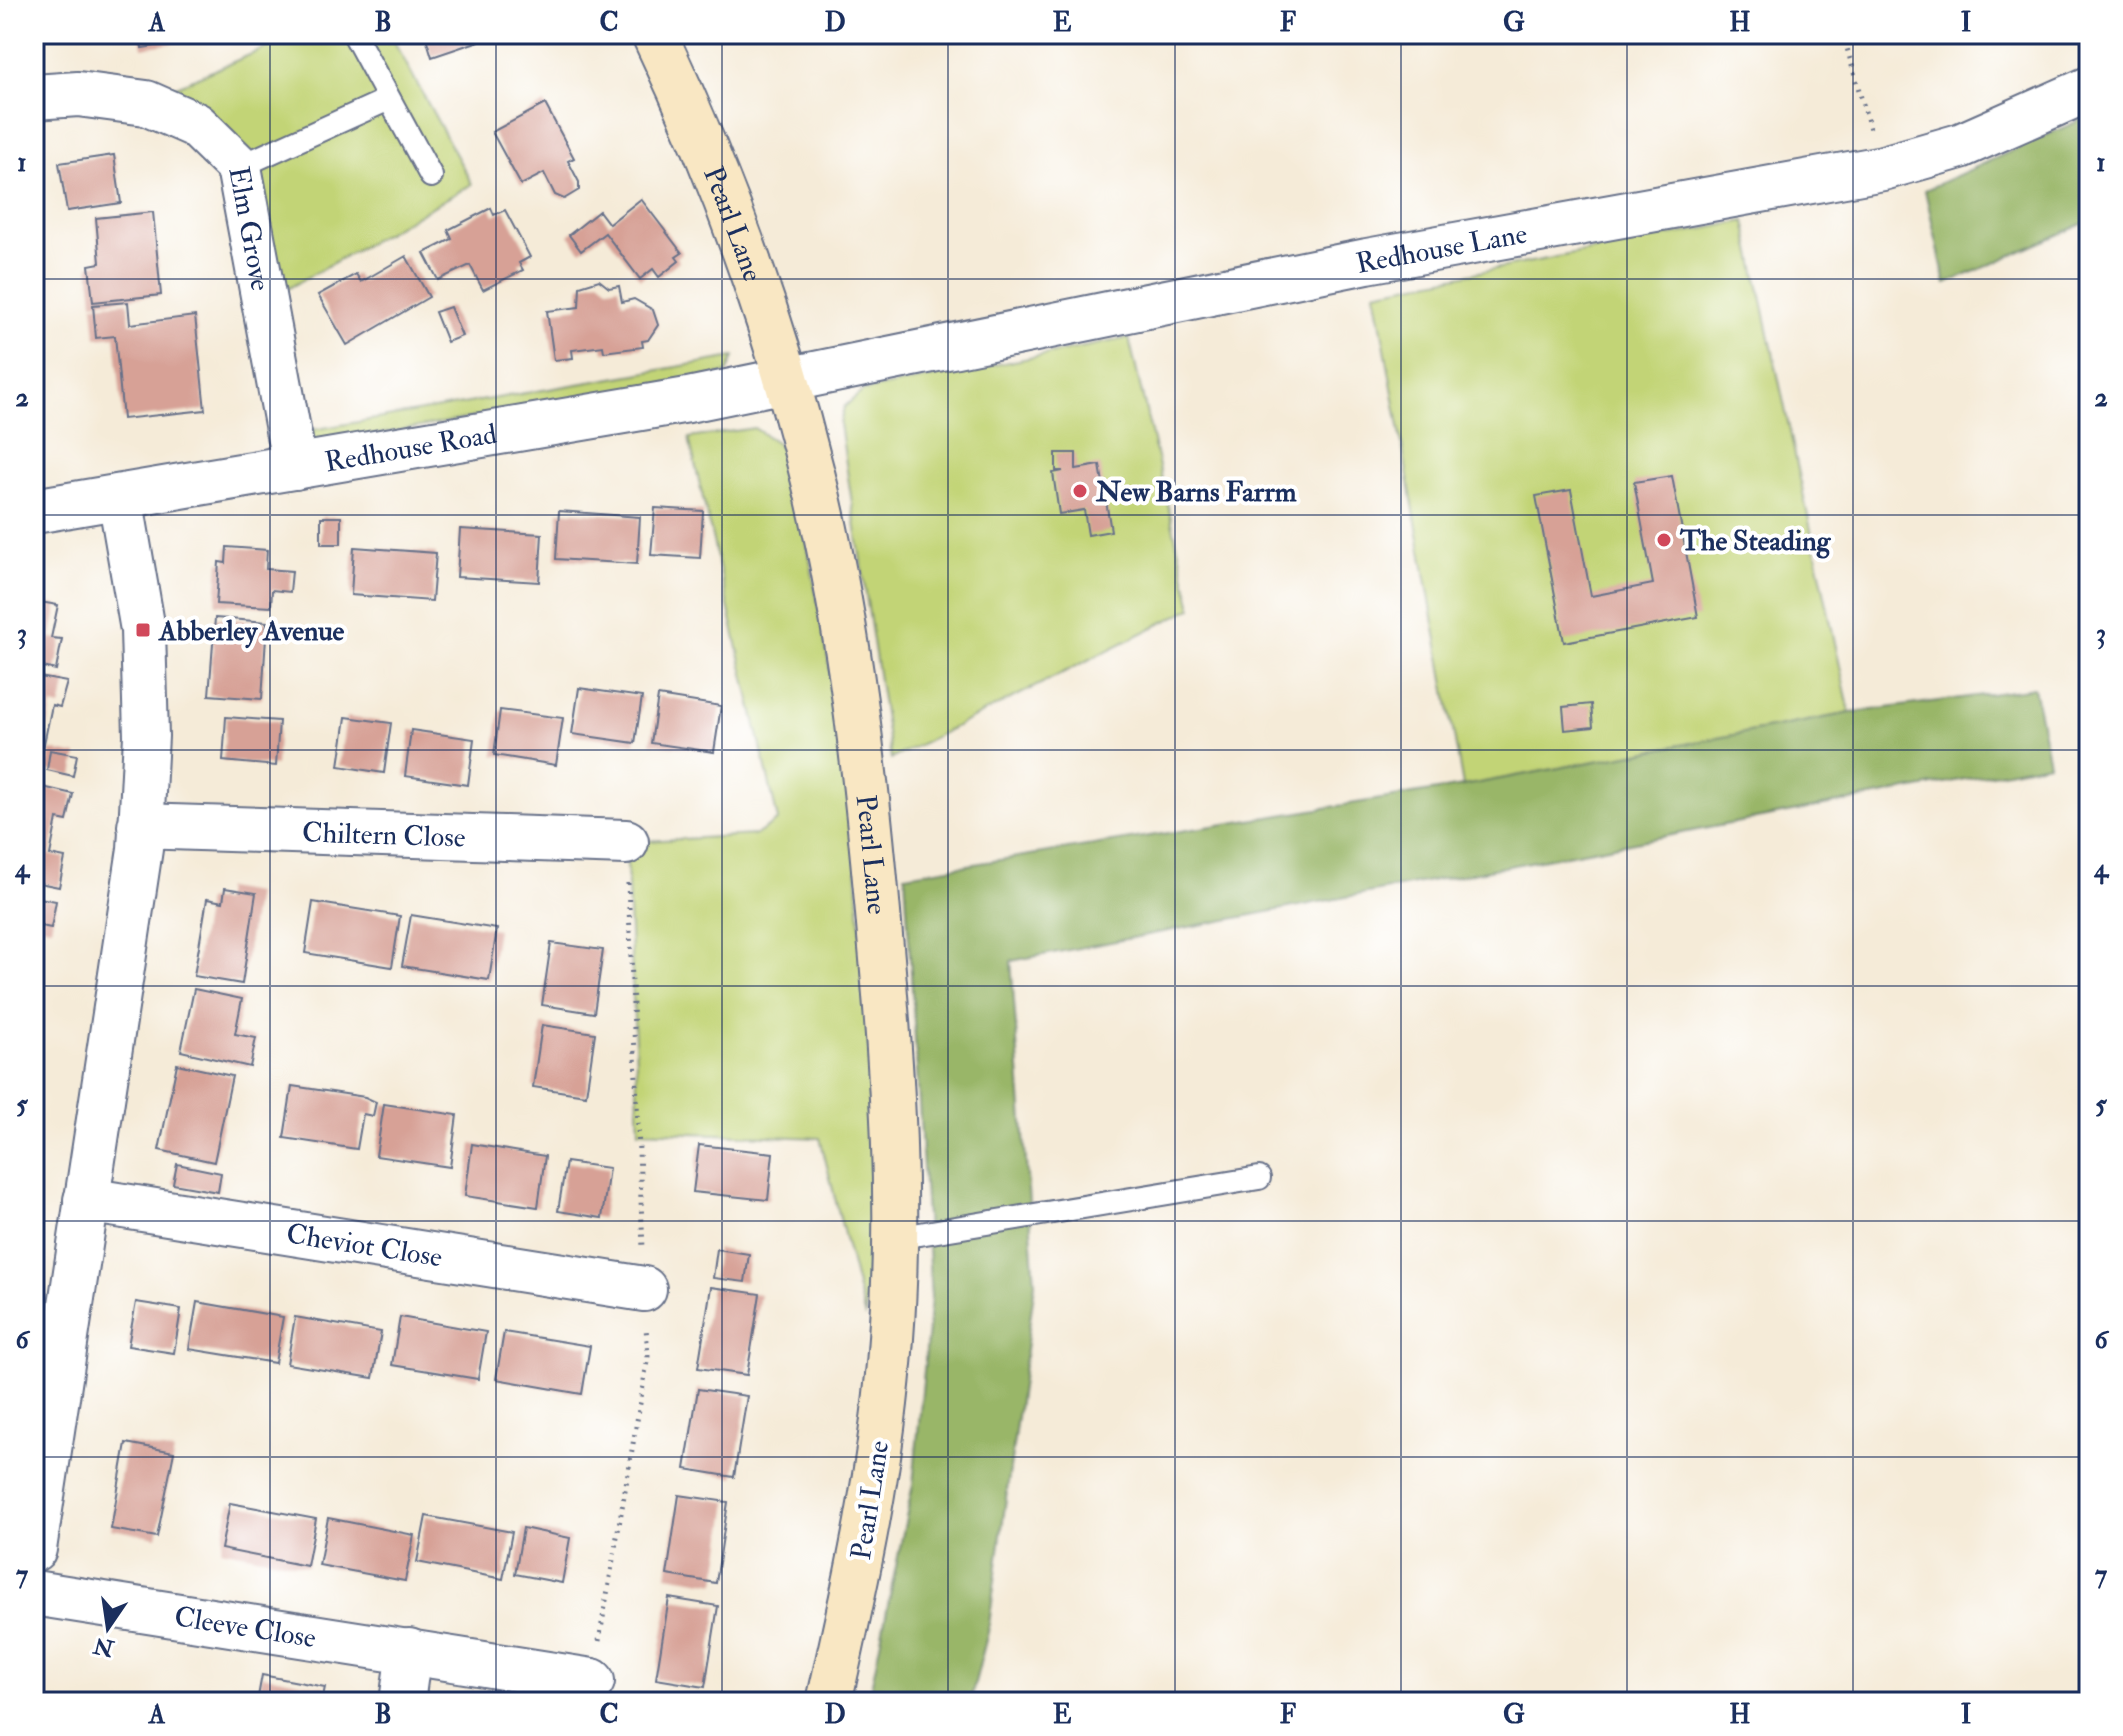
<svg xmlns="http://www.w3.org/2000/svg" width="2123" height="1736" viewBox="0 0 2123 1736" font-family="'IM FELL Double Pica',serif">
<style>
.green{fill:#c2d476;stroke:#6e826a;stroke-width:2}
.forest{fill:#99b667;stroke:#5a7262;stroke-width:2}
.building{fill:#d7a196}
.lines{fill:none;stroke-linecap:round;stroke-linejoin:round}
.service-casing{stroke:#677189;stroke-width:26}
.minor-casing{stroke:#677189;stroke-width:48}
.secondary-casing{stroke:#677189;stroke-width:48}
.path{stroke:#677189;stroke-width:5;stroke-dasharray:2 6;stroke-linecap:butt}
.service{stroke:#fff;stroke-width:22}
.minor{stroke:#fff;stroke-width:44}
.secondary{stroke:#f9e7c3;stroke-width:44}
.grid{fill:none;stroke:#1b2f5e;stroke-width:2;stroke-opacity:0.55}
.poi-dot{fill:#d1495b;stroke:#fff;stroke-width:3}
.labels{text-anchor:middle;stroke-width:8;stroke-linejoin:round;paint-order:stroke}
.street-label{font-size:28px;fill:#1b2f5e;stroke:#fff}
.poi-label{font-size:28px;font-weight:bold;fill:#1b2f5e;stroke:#fff;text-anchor:start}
.neatline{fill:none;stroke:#1b2f5e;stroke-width:3}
.grid-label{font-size:26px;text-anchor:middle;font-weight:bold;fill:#1b2f5e}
</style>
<rect width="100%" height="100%" fill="#fff"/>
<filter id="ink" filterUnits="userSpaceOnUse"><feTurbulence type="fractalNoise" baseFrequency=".0125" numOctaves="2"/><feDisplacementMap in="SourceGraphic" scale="16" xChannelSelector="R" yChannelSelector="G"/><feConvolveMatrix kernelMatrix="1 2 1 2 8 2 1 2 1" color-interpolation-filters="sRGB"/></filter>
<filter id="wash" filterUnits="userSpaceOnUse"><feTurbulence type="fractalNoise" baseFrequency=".006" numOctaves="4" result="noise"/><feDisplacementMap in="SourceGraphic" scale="32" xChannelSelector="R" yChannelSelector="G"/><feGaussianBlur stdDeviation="1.8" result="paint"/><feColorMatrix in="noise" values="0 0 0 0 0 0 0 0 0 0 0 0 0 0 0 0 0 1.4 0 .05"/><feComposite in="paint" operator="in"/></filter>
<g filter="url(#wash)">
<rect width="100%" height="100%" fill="#f5ebd8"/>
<!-- green -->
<path class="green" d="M299 34H390L472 184 266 301 239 167 139 102Z
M1745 221 1850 713 1463 786 1375 292Z
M1129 338 1192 608 891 759 840 424 844 407 863 391Z
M734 357 727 373 317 445 310 441 306 431Z
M754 428 776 442 792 460 850 780 875 1135 865 1318 820 1138 639 1131 626 842 756 835 778 820 689 438Z"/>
<!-- forest -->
<path class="forest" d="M2089 116V221L1946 284 1925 190Z
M2034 688 2049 763 1011 961 1035 1283 988 1632 970 1702H868L913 1484 931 1298 905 875 1463 786 1850 713Z"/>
<g id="blocks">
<!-- building -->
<path class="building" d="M140 34H204L205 38 142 48Z
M425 34H487L488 38 432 57Z
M545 104 574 158 568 161 579 182V190L564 199 555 195 544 173 521 185 492 132Z
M114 155 121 203 67 211 59 163Z
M641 199 682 253 676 257 679 261 659 277 653 269 640 279 605 233 581 251 569 235 599 211 609 224Z
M491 208 494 215 505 210 530 257 519 263 523 270 483 290 470 265 438 280 424 253 452 239 448 230Z
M153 212 161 295 93 302 89 265 100 263 96 218Z
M406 256 429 297 347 345 318 295 356 274 361 282Z
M599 280 609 288 619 286 622 302 634 299 653 310 658 325 648 340 642 341 643 347 604 352 603 346 572 350 573 358 554 360 547 311 579 307 580 286Z
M128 302 130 324 195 316 205 410 123 419 115 336 96 338 93 305Z
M450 307 462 336 447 342 435 312Z
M1056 453H1076V469L1100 465 1111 531 1088 535 1084 510 1059 514 1053 473 1063 471H1056Z
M1672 476 1698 617 1564 642 1536 496 1571 490 1591 596 1653 584 1634 482Z
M655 508 703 511 700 558 651 555Z
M559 511 640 517 637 564 556 559Z
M321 517H341V544H321Z
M460 529 542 534 539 582 457 577Z
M227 547 267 550 266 569 292 571 290 592 272 590 271 607 216 604 219 562 226 563Z
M354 547 436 553 432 601 351 595Z
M34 601 58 605 51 638 62 639 56 670 34 665Z
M215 618 267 622 262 699 209 695Z
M34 676 67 682 60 707 52 705 38 773 34 772Z
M579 688 642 697 635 743 572 734Z
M658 696 721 706 714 752 651 743Z
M1591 704 1593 727 1565 730 1563 707Z
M500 710 563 718 556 765 494 755Z
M226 717 279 721 276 766 223 761Z
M346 717 391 723 384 773 339 766Z
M411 730 474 739 468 785 405 776Z
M50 750 77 755 73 776 47 770Z
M34 785 73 794 67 821 57 819 50 855 65 858 59 887 34 882Z
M225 888 256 893 242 984 194 976 207 899 223 902Z
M34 897 56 901 51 928 41 926 35 952Z
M313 902 400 916 392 967 305 953Z
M411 915 497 929 489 980 402 966Z
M551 943 603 950 594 1013 542 1005Z
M194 989 242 999 235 1034 256 1038 250 1067 181 1051Z
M542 1025 595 1033 586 1095 533 1087Z
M177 1064 232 1076 214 1162 159 1150Z
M292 1086 365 1097 376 1102 373 1116 363 1114 357 1149 284 1138Z
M384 1104 457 1115 450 1167 376 1156Z
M472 1144 545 1156 538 1207 465 1196Z
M699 1145 773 1153 768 1200 693 1192Z
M566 1162 609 1168 602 1218 558 1211Z
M177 1164 221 1173 218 1192 173 1184Z
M717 1249 749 1254 745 1282 713 1278Z
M711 1287 760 1294 747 1375 698 1368Z
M136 1302 181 1309 174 1353 128 1346Z
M197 1302 283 1317 275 1363 189 1349Z
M295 1317 381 1332 373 1378 287 1364Z
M400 1317 486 1332 478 1379 392 1365Z
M504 1332 590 1346 582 1394 496 1379Z
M698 1389 747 1396 734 1477 685 1469Z
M126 1443 174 1452 157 1537 111 1529Z
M679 1495 728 1502 716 1583 667 1575Z
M230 1503 316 1519 307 1566 221 1549Z
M426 1516 512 1532 503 1579 417 1562Z
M328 1518 414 1535 405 1581 319 1565Z
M523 1528 570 1538 562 1583 515 1574Z
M669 1598 718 1606 705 1687 656 1679Z
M262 1675 325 1687 322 1702H257Z
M656 1696 683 1700V1702H655Z"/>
</g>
</g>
<g filter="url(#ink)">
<use href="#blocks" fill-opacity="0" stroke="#677189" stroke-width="2"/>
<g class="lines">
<defs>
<path id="service" d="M354 34 431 176
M239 167 389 99
M895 1238 1259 1178"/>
<g id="minor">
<path id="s1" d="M34 97 78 94 146 103 196 125 239 167 295 467"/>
<path id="s2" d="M34 511 688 400 1367 261 1883 168 1960 146 2089 89"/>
<path id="s3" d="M140 826 626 842"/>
<path id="s4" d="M86 1200 644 1289"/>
<path d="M34 1549 140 849 146 736 143 630 120 497"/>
<path id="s5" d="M34 1593 592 1681"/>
<path d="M402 1702 409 1651"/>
</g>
<g id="secondary">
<path id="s6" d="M654 34C722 176 775 324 813 477 850 627 867 782 880 936 892 1070 901 1204 891 1338 883 1461 856 1583 829 1702"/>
</g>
</defs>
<!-- service casing -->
<use href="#service" class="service-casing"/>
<!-- minor casing -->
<use href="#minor" class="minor-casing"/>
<!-- secondary casing -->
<use href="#secondary" class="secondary-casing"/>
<!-- path -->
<path class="path" d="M1843 34 1870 129
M628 883 643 1249
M599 1641 648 1357 646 1327"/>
<!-- service -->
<use href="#service" class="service"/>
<!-- minor -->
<use href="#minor" class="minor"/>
<!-- secondary -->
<use href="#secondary" class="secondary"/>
</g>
</g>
<!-- grid -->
<path class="grid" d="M270 34V1702M496 34V1702M722 34V1702M948 34V1702M1175 34V1702M1401 34V1702M1627 34V1702M1853 34V1702M34 279H2089M34 515H2089M34 750H2089M34 986H2089M34 1221H2089M34 1457H2089"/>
<!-- markers -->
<g class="poi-dot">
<circle cx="1080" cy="491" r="8"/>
<circle cx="1664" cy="540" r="8"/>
<rect x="135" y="622" width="16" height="16" rx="4"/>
</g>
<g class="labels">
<!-- street labels -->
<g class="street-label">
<text dy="10" stroke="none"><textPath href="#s6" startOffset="206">Pearl Lane</textPath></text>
<text dy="10" stroke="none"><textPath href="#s1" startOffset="290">Elm Grove</textPath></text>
<text dy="10" stroke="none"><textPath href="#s2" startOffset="1432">Redhouse Lane</textPath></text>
<text dy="10" stroke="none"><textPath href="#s2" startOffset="382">Redhouse Road</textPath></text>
<text dy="10" stroke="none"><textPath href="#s3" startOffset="244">Chiltern Close</textPath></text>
<text dy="10" stroke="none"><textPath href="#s6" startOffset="854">Pearl Lane</textPath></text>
<text dy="10" stroke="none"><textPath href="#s4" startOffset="282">Cheviot Close</textPath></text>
<text transform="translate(869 1500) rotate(-81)" y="10">Pearl Lane</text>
<text dy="10" stroke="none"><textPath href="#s5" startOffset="214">Cleeve Close</textPath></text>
</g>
<!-- poi labels -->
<g class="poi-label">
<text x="1096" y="501">New Barns Farrm</text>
<text x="1680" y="550">The Steading</text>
<text x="159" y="640">Abberley Avenue</text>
</g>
</g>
<!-- margin -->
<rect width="2123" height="1736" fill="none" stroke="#fff" stroke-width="88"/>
<!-- north arrow -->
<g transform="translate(108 1628) rotate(193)" stroke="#ffffff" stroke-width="6" paint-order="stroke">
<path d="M0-6L14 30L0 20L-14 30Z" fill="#1b2f5e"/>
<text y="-12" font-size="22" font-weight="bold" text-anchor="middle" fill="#1b2f5e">N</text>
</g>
<rect x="44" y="44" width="2035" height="1648" class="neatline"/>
<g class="grid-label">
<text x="157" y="31">A</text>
<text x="383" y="31">B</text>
<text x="609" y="31">C</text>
<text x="835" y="31">D</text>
<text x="1062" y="31">E</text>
<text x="1288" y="31">F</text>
<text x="1514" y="31">G</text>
<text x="1740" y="31">H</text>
<text x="1966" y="31">I</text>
<text x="22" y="171">1</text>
<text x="2101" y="171">1</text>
<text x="22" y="406">2</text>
<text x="2101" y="406">2</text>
<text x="22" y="642">3</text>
<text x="2101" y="642">3</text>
<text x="22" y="877">4</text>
<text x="2101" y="877">4</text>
<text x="22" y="1113">5</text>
<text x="2101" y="1113">5</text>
<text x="22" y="1348">6</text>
<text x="2101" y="1348">6</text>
<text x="22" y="1583">7</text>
<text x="2101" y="1583">7</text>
<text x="157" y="1723">A</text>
<text x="383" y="1723">B</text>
<text x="609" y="1723">C</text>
<text x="835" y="1723">D</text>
<text x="1062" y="1723">E</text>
<text x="1288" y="1723">F</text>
<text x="1514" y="1723">G</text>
<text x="1740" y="1723">H</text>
<text x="1966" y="1723">I</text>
</g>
</svg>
